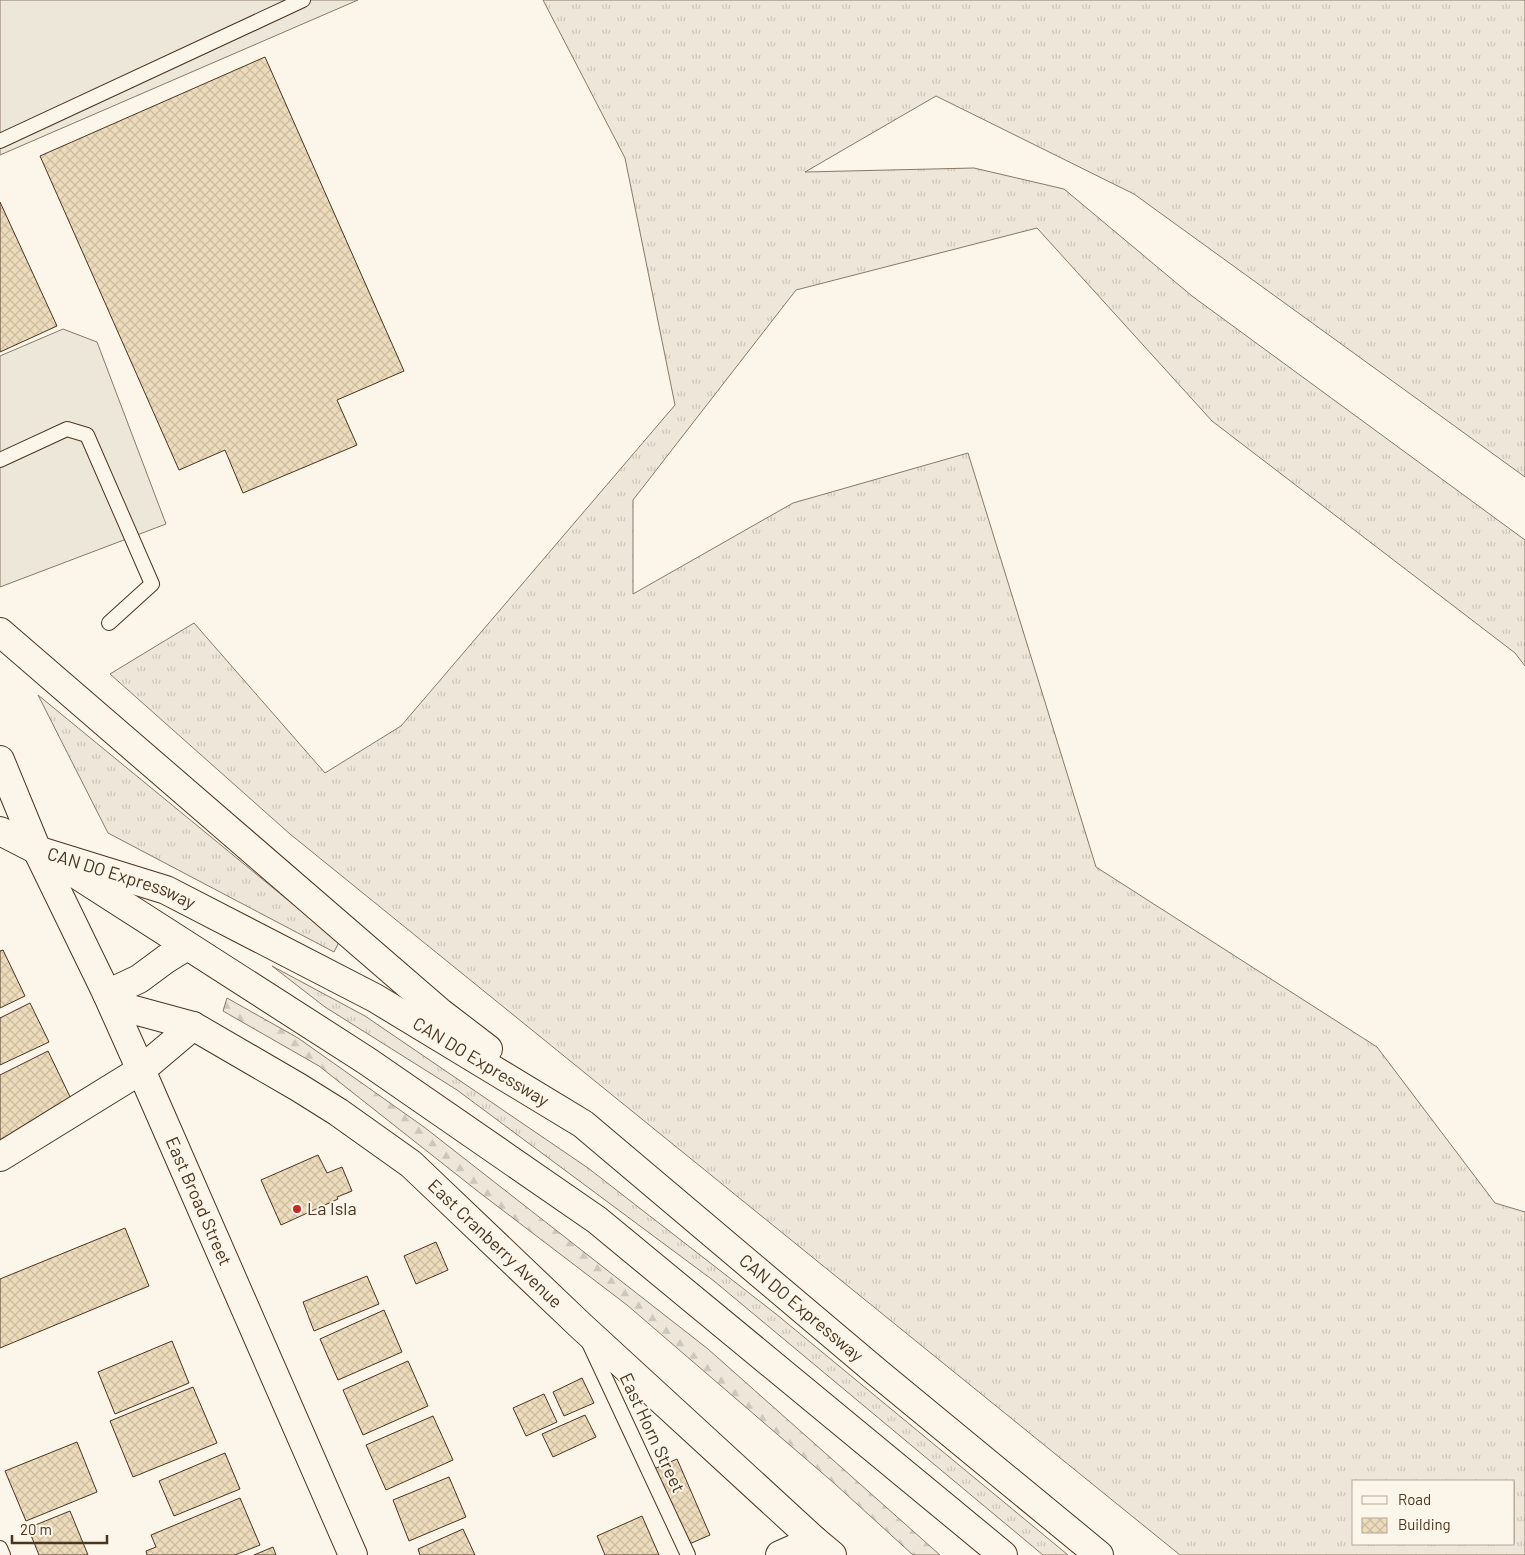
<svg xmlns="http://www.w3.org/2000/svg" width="1525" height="1555" viewBox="0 0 1525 1555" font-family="Barlow,sans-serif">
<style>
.grass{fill:url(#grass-tufts);stroke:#887966;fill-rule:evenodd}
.forest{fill:url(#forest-firs);stroke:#887966}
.parking{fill:#ede7d9;stroke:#887966}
.building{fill:url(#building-cross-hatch);stroke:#4a3520}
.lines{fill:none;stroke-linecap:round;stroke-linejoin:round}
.lane-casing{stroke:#4a3520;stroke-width:16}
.street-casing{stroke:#4a3520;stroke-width:30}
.secondary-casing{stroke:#4a3520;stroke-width:30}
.primary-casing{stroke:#4a3520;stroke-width:30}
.highway-casing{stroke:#4a3520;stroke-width:30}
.lane{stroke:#fbf6e9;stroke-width:14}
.street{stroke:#fbf6e9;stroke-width:28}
.secondary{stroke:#fbf6e9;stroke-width:28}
.primary{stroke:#fbf6e9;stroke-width:28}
.highway{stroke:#fbf6e9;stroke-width:28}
.poi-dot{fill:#c62828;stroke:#fbf6e9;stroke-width:2}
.labels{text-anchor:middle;stroke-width:4;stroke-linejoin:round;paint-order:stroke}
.street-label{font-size:18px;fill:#4a3520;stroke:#fbf6e9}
.poi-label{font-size:18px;fill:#4a3520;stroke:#fbf6e9;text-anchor:start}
</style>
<defs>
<pattern id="grass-tufts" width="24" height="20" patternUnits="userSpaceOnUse" patternTransform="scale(1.25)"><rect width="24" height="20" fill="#ede6d9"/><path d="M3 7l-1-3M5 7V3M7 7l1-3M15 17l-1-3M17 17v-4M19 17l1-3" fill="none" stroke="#cdc6ba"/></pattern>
<pattern id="forest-firs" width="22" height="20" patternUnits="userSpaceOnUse" patternTransform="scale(1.25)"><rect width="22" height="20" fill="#ede6d9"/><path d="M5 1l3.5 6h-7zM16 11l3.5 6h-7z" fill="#cdc6ba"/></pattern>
<pattern id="building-cross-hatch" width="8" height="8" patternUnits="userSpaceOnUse" patternTransform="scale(1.25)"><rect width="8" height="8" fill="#ecdcbc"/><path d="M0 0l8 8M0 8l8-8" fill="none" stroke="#ccbda1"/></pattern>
</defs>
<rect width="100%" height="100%" fill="#fbf6e9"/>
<!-- grass -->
<path class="grass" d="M543 0H1525V477L1134 194 936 96 805 172 974 168 1064 189 1192 296 1525 540V666L1515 653 1212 421 1037 228 796 290 633 500V594L793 503 968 453 1096 867 1377 1047 1495 1203 1525 1212V1555H1180L290 834 110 674 194 623 325 773 401 726 675 405 625 158ZM1514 1481V1544H1354V1481Z
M38 695 339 942 334 952 108 833Z
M272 966 365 1016 588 1168 776 1314 1068 1555H1043L714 1281 457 1090 325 1007Z"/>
<!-- forest -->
<path class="forest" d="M227 998 298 1038 424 1127 708 1349 940 1555H913L835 1484 627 1305 480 1193 319 1066 223 1011Z"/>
<!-- parking -->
<path class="parking" d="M0 0H358L0 155Z
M63 329 97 342 166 524 0 587V356Z"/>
<!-- building -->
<path class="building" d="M265 57 404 371 337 400 357 445 243 493 225 450 179 470 40 156Z
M0 202 57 326 0 352Z
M3 950 25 996 0 1008V951Z
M30 1003 49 1042 0 1065V1018Z
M48 1051 74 1105 0 1141V1075Z
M318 1155 327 1173 342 1167 352 1191 337 1197 338 1199 281 1225 261 1180Z
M125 1228 149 1286 0 1348V1279Z
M436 1242 448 1270 416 1284 404 1256Z
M367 1276 379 1304 314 1331 303 1302Z
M384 1310 402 1352 338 1380 320 1339Z
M172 1341 189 1383 115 1414 98 1372Z
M408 1361 428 1406 363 1435 343 1390Z
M582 1378 594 1403 564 1416 553 1392Z
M193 1387 217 1443 133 1477 110 1421Z
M544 1394 557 1422 526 1436 513 1408Z
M585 1415 596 1437 553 1457 542 1434Z
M433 1416 453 1460 386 1490 366 1445Z
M77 1442 97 1492 26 1521 5 1471Z
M225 1453 240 1489 174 1516 159 1481Z
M677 1459 710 1535 687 1545 654 1469Z
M449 1477 466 1517 409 1541 393 1500Z
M240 1498 260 1545 235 1555H147L146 1551 156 1547 151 1535Z
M70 1511 88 1555H39L28 1528Z
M642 1516 659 1555H605L597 1536Z
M463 1529 475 1555H420L418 1549Z
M273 1547 276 1555H254Z"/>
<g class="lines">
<defs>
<path id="lane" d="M0 141 303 0
M0 460 67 429 87 435 152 584 109 623
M589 1343 688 1555
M0 1548 3 1555"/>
<g id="street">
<path id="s1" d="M112 1004 193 1026 298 1087 338 1112 411 1164 581 1326 814 1540 832 1555"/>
<path d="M0 1157 141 1070 193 1026"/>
<path d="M780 1555 814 1540"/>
</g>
<path id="secondary" d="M0 831 37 850"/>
<g id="primary">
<path d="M0 632 441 1013 488 1049"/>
<path id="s2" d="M37 850 166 890 375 998 583 1124 879 1374 1099 1555"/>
<path d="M68 869 367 1061 597 1220 1003 1555"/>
</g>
<g id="highway">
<path id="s3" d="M0 760 37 850 107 994 141 1070 353 1555"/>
<path d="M107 994 139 979 166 959 187 946"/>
</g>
</defs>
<!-- lane casing -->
<use href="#lane" class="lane-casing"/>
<!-- street casing -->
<use href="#street" class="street-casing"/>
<!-- secondary casing -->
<use href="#secondary" class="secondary-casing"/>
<!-- primary casing -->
<use href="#primary" class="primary-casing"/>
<!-- highway casing -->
<use href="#highway" class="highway-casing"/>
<!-- lane -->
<use href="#lane" class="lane"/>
<!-- street -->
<use href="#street" class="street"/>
<!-- secondary -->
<use href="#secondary" class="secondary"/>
<!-- primary -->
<use href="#primary" class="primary"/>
<!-- highway -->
<use href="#highway" class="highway"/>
</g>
<!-- markers -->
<circle class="poi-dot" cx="297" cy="1209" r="5"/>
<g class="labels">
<!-- street labels -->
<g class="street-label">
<text dy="6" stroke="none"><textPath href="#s2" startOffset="89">CAN DO Expressway</textPath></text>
<text dy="6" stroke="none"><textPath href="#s2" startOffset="494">CAN DO Expressway</textPath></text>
<text dy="6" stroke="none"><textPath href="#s3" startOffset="484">East Broad Street</textPath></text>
<text dy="6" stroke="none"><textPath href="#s1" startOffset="458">East Cranberry Avenue</textPath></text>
<text dy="6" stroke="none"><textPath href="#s2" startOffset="899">CAN DO Expressway</textPath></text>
<text transform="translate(652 1433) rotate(65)" y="6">East Horn Street</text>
</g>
<!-- poi labels -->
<g class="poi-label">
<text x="307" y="1215">La Isla</text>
</g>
</g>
<!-- legend -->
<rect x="1352" y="1480" width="162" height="65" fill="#fbf6e9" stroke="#b4a999"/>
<rect x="1362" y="1496" width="25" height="8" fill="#fbf6e9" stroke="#b4a999"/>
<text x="1398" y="1505" font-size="15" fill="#4a3520">Road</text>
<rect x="1362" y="1518" width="25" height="15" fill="url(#building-cross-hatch)" stroke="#b4a999"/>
<text x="1398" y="1530" font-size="15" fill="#4a3520">Building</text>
<!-- scale -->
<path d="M12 1535v8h95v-8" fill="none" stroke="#4a3520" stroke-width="2.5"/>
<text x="20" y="1535" font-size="15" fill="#4a3520" stroke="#fbf6e9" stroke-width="4" paint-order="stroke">20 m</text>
</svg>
